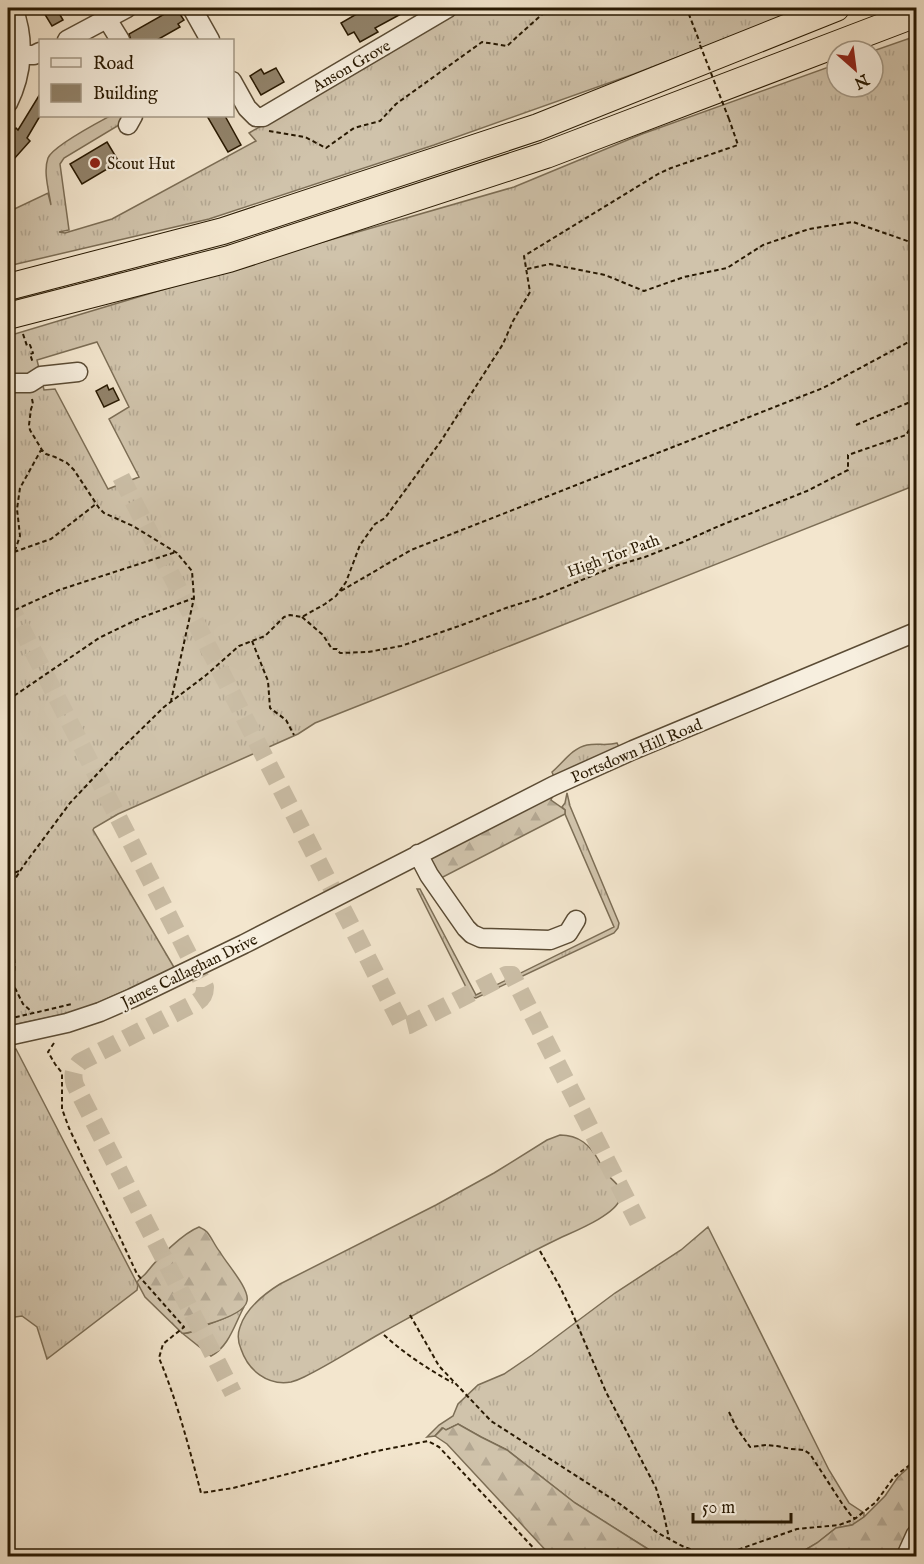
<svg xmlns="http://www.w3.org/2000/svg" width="924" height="1564" viewBox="0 0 924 1564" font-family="'IM FELL English',serif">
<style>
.grass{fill:url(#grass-tufts);stroke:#7c6e56;stroke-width:1.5;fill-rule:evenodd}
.forest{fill:url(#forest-firs);stroke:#7c6e56;stroke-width:1.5}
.building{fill:#92846c;stroke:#281902;stroke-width:1.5}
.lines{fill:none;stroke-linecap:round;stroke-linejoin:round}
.minor-tunnel{stroke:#cabda5;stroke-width:18;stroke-dasharray:18 9;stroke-linecap:butt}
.minor-casing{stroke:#5b4c35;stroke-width:21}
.highway-casing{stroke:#281902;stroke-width:28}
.path{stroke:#281902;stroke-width:2;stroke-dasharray:4.5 3;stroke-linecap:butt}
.minor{stroke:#f7efdf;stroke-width:18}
.highway{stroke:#f3e6ce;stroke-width:26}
.path-bridge{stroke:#281902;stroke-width:2;stroke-dasharray:4.5 3;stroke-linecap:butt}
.poi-dot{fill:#8f2418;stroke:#f7efdf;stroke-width:2}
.labels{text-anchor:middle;stroke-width:4.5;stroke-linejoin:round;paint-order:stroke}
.street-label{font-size:16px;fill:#281902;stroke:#f7efdf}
.poi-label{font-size:16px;fill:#281902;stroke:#f7efdf;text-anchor:start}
</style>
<defs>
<pattern id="grass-tufts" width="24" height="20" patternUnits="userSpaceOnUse" patternTransform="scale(1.5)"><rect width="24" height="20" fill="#d0c3ab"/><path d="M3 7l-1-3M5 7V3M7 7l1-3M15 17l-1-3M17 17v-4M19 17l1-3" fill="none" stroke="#b3a792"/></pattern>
<pattern id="forest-firs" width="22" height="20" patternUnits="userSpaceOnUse" patternTransform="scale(1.5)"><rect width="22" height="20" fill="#d0c3ab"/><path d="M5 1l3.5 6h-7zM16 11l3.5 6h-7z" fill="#b3a792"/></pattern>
</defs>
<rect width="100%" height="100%" fill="#f3e6ce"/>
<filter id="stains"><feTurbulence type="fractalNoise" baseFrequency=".00333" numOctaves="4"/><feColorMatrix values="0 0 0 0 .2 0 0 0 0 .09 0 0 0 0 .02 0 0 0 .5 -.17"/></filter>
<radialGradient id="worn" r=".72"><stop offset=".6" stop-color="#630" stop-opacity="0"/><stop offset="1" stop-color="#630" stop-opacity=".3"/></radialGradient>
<!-- grass -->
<path class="grass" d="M466 8H805L634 74 434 145 209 219 8 266V212L48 193 51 205C49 191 43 172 48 158 53 146 97 123 110 116H120L124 122 64 158 60 164 69 230 59 232 65 233 112 219 256 141 249 133Z
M916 36V485L315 723 298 734 118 814 94 828 93 830 175 969 88 1007 65 1014 8 1026V336L288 252 514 187 642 134 837 64V87H873V51ZM97 342 129 407 109 419 139 477 108 489 55 389 44 390 37 360Z
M617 743 619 747 554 777 552 772C563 763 572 748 587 745 597 743 607 746 617 743Z
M567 793 570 806 619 923 618 928 614 933 476 998 471 997 417 889H420L476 995 614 927 565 814V810L562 807 565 803Z
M16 1049 138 1285 137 1290 47 1359 37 1327 22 1316 8 1318V1051Z
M560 1135C579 1135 590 1145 599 1161 601 1165 603 1169 606 1173 612 1181 624 1186 620 1199 615 1215 575 1231 560 1238 500 1267 441 1300 383 1332 356 1347 331 1364 304 1377 300 1379 295 1381 291 1382 267 1386 248 1370 241 1349 238 1342 237 1335 240 1327 246 1308 264 1294 280 1284L436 1205 494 1173 547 1140Z
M708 1227 829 1470 849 1503 864 1513V1517L852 1525 836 1528 817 1543 795 1556H663L651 1551 575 1503 507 1450 481 1437 458 1424 446 1430 442 1428 435 1436 427 1437 439 1425 453 1416 458 1404 478 1385 504 1374 532 1355 615 1293 681 1250Z
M244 1307C235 1323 229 1347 211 1356L182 1333C190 1335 196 1328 204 1326 220 1320 231 1317 244 1307Z"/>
<!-- forest -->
<path class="forest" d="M553 795 551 800 565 810V814L443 877H439L428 855Z
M199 1227C203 1229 204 1229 207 1232 212 1238 215 1246 220 1252 226 1263 250 1289 247 1301 245 1313 218 1321 208 1324 199 1327 191 1335 182 1333L145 1297 137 1282C140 1278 144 1276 147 1272 157 1259 183 1233 199 1227Z
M458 1424 481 1437 507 1450 575 1503 651 1551 663 1556H551L447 1444 435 1436 443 1428 446 1430Z
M916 1461V1519L900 1556H795L817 1543 836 1528 852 1525 864 1517 885 1496 898 1477Z"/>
<!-- building -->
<path class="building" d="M41 8H56L63 20 52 26Z
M175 8H176L184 20 178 24 180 27 157 40H131L129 34Z
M367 8H412L375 28 378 32 360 42 354 32 348 35 341 23Z
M276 68 284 82 261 95 250 76 261 69 264 74Z
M40 94V116L27 138 30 141 14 159 8 153V136L16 128 18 130Z
M207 116H225L241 145 228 152Z
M107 142 119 162 82 184 70 164Z
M107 385 109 390 113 388 119 400 104 407 96 391Z"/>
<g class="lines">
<!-- minor-tunnel -->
<path class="minor-tunnel" d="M121 477 401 1023 405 1026 409 1025 506 975H512L638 1222
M8 602 205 987C205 994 203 998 197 1002L80 1062C73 1070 72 1075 75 1085L233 1393"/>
<defs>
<path id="minor" d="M192 8 210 40
M107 19 120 40
M67 40 127 8
M21 55H34L40 52
M232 81 247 108 256 117H263L448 8
M8 103C23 73 25 39 13 8
M128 125 133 116
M8 383H30L41 376 78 372
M418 854 429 875 466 928 472 934 481 938 550 940 568 933 576 920
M8 1036 67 1023 100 1012 132 998 244 944 553 786 633 750 916 632
M906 1556 916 1534"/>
<path id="highway" d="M8 287 223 231 538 127 836 8
M8 316 229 259 546 155 916 14"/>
</defs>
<!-- minor casing -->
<use href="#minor" class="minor-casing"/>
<!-- highway casing -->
<use href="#highway" class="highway-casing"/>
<!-- path -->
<path class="path" d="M692 8 688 12 700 43
M269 131 305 137 326 148 354 128 380 121 396 104 482 42 507 46 549 8
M527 269 550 264 605 275 644 291 684 277 727 268 763 245 809 229 853 222 916 244
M23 334 27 346 30 345 33 353 30 354 33 363
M32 399 33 404 31 409 29 425 30 430 42 450 46 454 55 457 67 463 74 470 99 508 104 513 133 526 177 553 192 571 194 598 171 701
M856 425 915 400 916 407
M14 552 51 539 96 504
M8 564 11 562 20 536 17 509 20 488 41 450
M341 591 411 550 823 388 916 338
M8 613 59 590 176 552
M302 617 323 635 332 649H337L340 653 368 652 401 646 462 625 506 608 541 597 618 565 645 557 683 542 719 526 807 491 848 470V455L906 435 916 419
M252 641 268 681 270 708 286 720 294 735
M8 700 99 638 140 618 194 598
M8 875 19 871
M8 890 24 865 70 803 117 753 164 707 205 676 239 646 265 636 284 617 290 615 302 617 325 604 336 596 346 582 360 545 375 524 385 518 441 441 503 344 513 321 530 292 524 256 658 174 671 168 738 145 729 119
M8 937C14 951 17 967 12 982L23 1004 32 1012
M8 1019 72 1004
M54 1043 48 1052 55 1064 62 1073V1109L69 1128 137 1274 184 1327 163 1344 159 1358C177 1401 189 1447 201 1493L233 1488 377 1451 428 1441 439 1447 541 1556
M540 1251 560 1287 571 1310 606 1392 656 1488 663 1511 669 1538
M410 1315 439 1366 491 1421 620 1504 658 1533 684 1547 696 1551 737 1550 797 1529 839 1525 850 1521 856 1518 876 1502 894 1477 916 1460
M384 1335C405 1354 428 1369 453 1383
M729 1412 736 1427 750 1447 766 1445 777 1446 791 1449 804 1450 810 1454 843 1505 853 1518H855"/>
<!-- minor -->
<use href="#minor" class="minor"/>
<!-- highway -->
<use href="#highway" class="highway"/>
<!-- path-bridge -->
<path class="path-bridge" d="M700 45 729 119"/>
</g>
<!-- markers -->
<circle class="poi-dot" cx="95" cy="163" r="6"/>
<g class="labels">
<!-- street labels -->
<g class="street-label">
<text transform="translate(351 65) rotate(-30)" y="6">Anson Grove</text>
<text transform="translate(613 555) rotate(-20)" y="6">High Tor Path</text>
<text transform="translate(636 750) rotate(-23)" y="6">Portsdown Hill Road</text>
<text transform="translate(189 970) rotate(-26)" y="6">James Callaghan Drive</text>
</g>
<!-- poi labels -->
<g class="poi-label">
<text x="107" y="169">Scout Hut</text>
</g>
</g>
<!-- margin -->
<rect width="924" height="1564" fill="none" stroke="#f3e6ce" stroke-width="30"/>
<rect x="9" y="9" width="906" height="1546" fill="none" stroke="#281902" stroke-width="3"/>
<rect x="15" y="15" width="894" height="1534" fill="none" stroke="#281902" stroke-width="1.5"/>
<!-- legend -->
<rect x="39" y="39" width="195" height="78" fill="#f7efdf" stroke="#a49987" stroke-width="1.5"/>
<rect x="51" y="58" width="30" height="9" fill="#f7efdf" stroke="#a49987" stroke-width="1.5"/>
<text x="93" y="69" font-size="18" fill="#281902">Road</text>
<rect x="51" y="84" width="30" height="18" fill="#92846c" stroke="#a49987" stroke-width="1.5"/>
<text x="93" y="99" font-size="18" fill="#281902">Building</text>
<!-- north arrow -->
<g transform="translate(855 69) rotate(152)"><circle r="28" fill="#f7efdf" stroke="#a49987" stroke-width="1.5"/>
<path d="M0-4.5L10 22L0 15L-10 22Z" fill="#8f2418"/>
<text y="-9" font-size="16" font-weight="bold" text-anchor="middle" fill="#281902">N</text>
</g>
<!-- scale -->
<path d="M693 1513v9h98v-9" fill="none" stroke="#281902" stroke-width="3"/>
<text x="702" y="1513" font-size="18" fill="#281902" stroke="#f7efdf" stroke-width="4.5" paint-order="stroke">50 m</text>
<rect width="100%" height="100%" filter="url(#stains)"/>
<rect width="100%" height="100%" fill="url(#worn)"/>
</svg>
